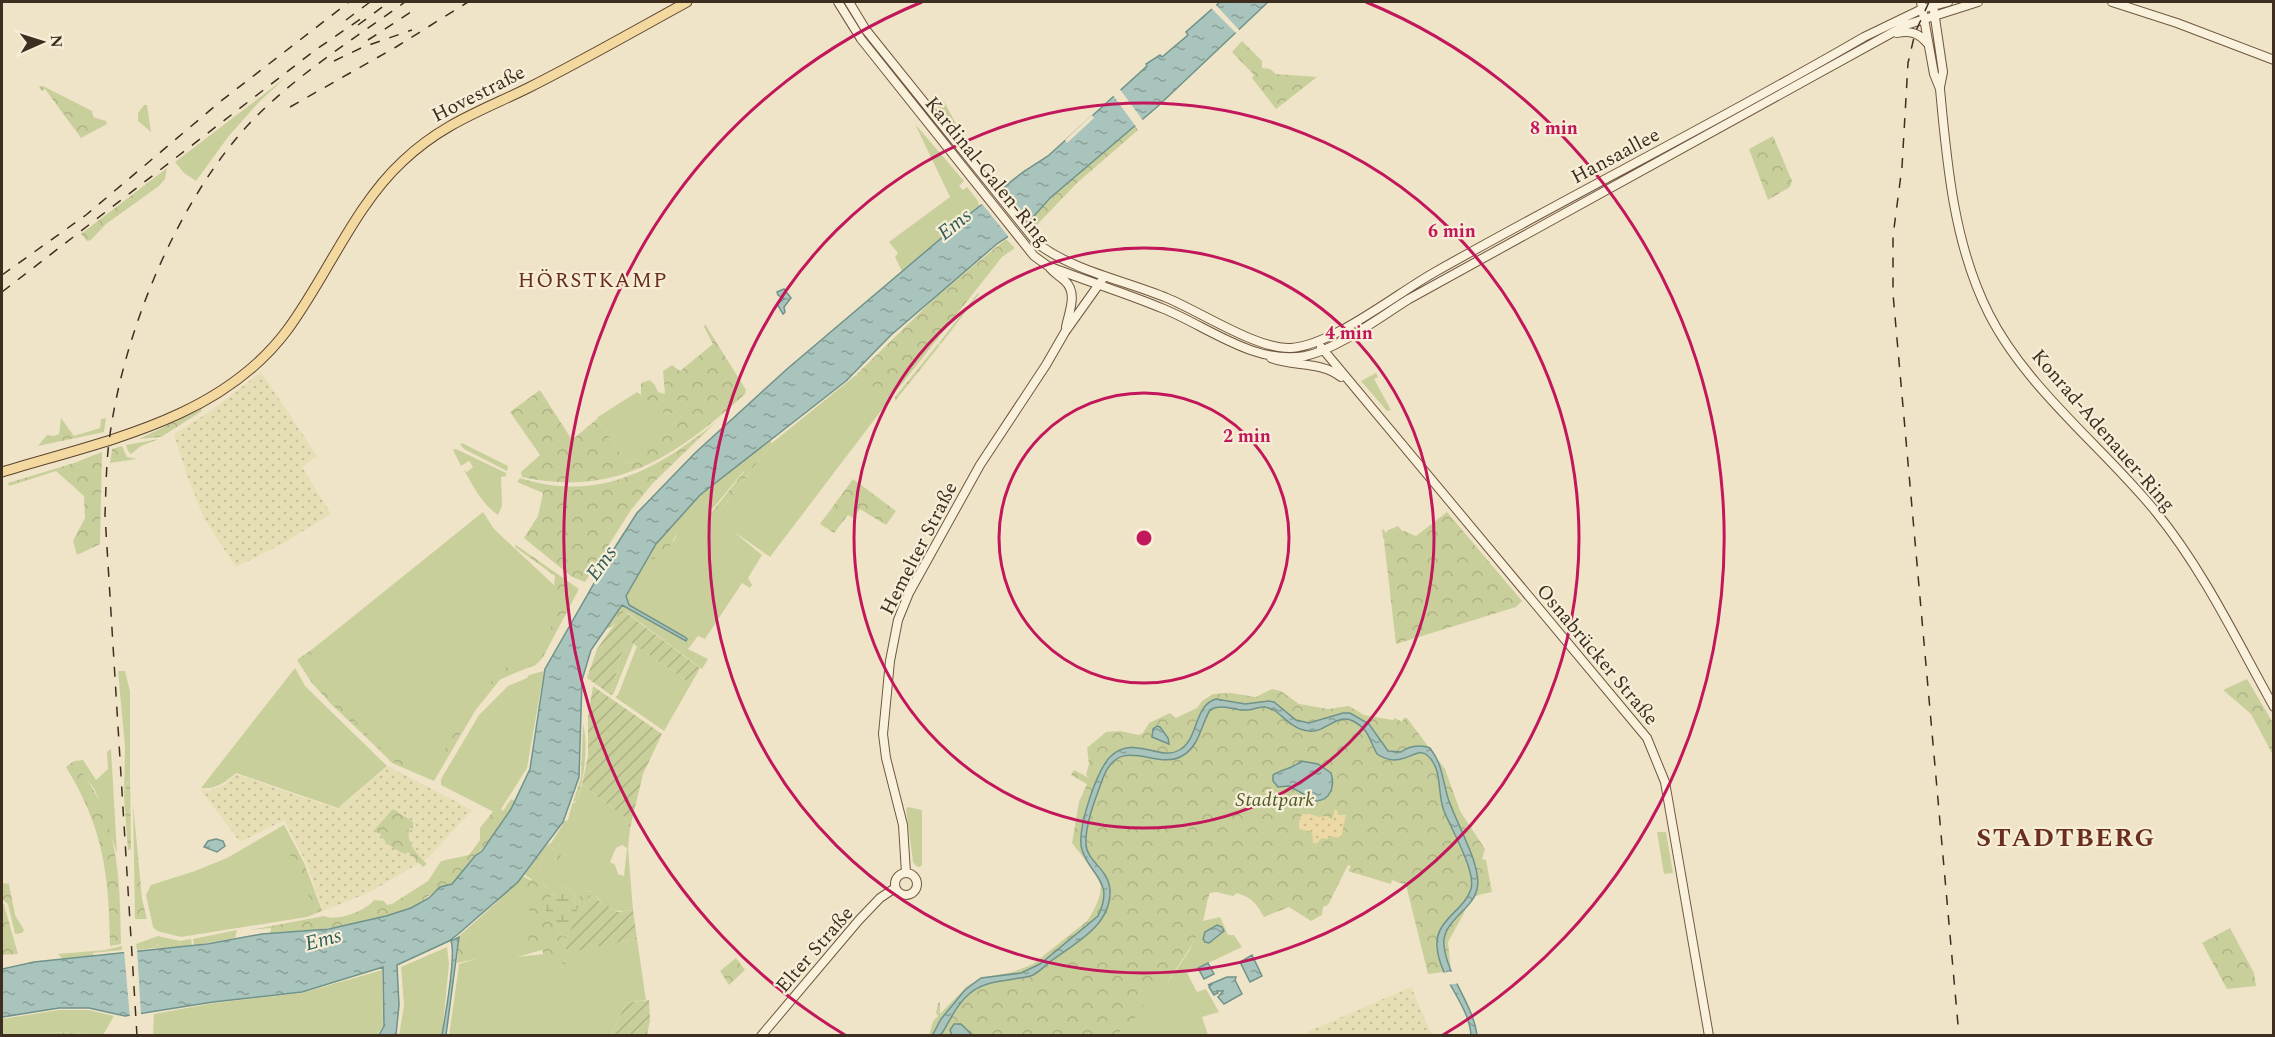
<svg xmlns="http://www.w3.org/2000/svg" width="2275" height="1037" viewBox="0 0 2275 1037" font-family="Spectral,serif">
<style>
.farmland{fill:url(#farmland-dots)}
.grass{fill:#c9cf9b;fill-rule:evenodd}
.forest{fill:url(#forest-crowns)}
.wetland{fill:url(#wetland-marsh)}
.sand{fill:url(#sand-dots)}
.garden{fill:url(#garden-furrows)}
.water{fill:url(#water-ripples);stroke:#6f938a;stroke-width:1.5}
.pier{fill:#f0e4c8}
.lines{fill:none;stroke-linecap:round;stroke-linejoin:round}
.secondary-casing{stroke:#6f573f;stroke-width:10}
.primary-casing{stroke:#5b4430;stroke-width:11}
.secondary{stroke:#faf1dc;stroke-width:8}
.primary{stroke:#f3d9a0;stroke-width:9}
.rail{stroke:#3d2e20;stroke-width:1.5;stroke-dasharray:10 10;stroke-linecap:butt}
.ring{fill:none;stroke:#c2185b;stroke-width:3}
.labels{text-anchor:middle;stroke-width:4.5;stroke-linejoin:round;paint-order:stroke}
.street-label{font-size:20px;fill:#3d2e20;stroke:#f7eed8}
.park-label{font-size:20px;font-style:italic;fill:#4d5a26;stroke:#f7eed8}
.water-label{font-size:21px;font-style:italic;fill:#2f5d5a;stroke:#f7eed8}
.neighbourhood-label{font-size:21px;letter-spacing:1.5px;fill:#6b2e1e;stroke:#f7eed8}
.district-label{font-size:26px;font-weight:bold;letter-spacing:1.5px;fill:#6b2e1e;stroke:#f7eed8}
.centre{fill:#c2185b;stroke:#f7eed8;stroke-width:3}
.ring-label{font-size:18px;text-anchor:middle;font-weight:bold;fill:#c2185b;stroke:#f7eed8;stroke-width:4.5;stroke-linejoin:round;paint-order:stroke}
</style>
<defs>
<pattern id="farmland-dots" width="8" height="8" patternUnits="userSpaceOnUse" patternTransform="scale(1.5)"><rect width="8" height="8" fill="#e6deb5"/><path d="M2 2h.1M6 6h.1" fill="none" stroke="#c6bf9b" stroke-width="1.8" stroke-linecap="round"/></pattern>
<pattern id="forest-crowns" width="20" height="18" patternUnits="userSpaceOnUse" patternTransform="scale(1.5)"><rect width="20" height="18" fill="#c9cf9b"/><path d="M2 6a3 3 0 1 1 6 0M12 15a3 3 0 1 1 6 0" fill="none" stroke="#aeb285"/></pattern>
<pattern id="wetland-marsh" width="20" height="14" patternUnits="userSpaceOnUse" patternTransform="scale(1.5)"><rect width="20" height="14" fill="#c9cf9b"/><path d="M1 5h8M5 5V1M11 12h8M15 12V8" fill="none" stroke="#aeb285"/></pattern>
<pattern id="sand-dots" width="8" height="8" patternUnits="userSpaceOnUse" patternTransform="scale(1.5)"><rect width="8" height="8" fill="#ecd9a5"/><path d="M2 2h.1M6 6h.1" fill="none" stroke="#cbbb8e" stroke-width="1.8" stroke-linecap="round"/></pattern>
<pattern id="garden-furrows" width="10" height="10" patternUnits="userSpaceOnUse" patternTransform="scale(1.5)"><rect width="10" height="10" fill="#c9cf9b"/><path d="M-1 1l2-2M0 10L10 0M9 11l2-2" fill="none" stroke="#aeb285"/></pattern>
<pattern id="water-ripples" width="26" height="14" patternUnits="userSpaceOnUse" patternTransform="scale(1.5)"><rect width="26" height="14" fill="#a9c4bc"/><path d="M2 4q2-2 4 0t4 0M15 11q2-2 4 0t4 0" fill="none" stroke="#8ba098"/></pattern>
</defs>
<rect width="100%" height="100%" fill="#f0e4c8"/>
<!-- farmland -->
<path class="farmland" d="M261 372 317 456 302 467 331 514 282 544 236 567 205 520 186 473 174 434 212 410Z
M388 766 472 810 428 858 370 892 323 911 306 862 284 820 240 842 201 790 210 791 225 784 236 774 338 809Z
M1411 987 1432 1035H1309L1307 1032Z"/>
<!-- grass -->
<path class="grass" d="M285 78 258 103 228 137 196 181 184 173 175 162Z
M938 100 944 102 960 131 956 133 939 112Z
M144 105H147L151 132 138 121V113Z
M915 124 964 181 959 186 963 190 967 187 978 201 979 206 902 271 895 257 898 253 889 242 950 197Z
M1376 373 1378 377 1374 379 1391 410 1387 411 1361 381Z
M856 375 890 399 770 557 733 531 762 555 748 578 752 585 750 588 742 583 705 639 698 636 688 649 708 659 702 669 629 614 635 613 686 641 687 639 629 605 626 596 649 556 652 559 674 541 682 523 696 501 741 468 744 471 709 513 715 518 772 443Z
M637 392 666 414 677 412 682 418 678 430 638 460 627 463 597 419 598 417Z
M462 443 508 466 507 471 464 449 460 444Z
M456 449 506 473V476L501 477 502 506 498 515C482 504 473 486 464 470L467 472 473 467 469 461 461 466 453 450Z
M483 512 494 529 570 600 536 665 502 677 475 711 434 781 392 763 312 681 299 660Z
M1398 526 1406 535 1386 542 1383 538 1382 530 1383 529 1386 533 1388 530Z
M628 639 634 643 613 695H611L621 655Z
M637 646 691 684 664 731 615 697 618 695Z
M295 668 305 686 387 766 338 808 236 773C225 782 216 790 201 788Z
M118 671H125L130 691V773L124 796 125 747Z
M544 671 527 768 498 814 441 785V779L479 715 508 686 527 678 529 675Z
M111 749 117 853 95 790 74 761 83 760 96 780 108 769 107 752Z
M582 785 627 819 625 824 630 828 628 848 633 910C612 913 606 909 593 892L582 890 579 906 574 903 576 894 562 886 554 893C547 884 533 882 524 874L528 869 540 871 539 865 546 853 559 863 555 850 547 845 551 843 563 824H562L564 821 568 820 572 804 577 801ZM622 845 627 848 624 876 618 874 615 865 610 862 616 848Z
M908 807 922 810V865L920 867 916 866 913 862 906 809Z
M284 825 304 863 322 911 307 917 181 937 157 931 153 927 146 895 151 885 195 871 227 858Z
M1657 832H1666L1673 873 1664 874Z
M522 885 553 937 542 950 517 957 562 952 565 965 566 952 637 939 646 1000 626 1003 611 1035 449 1036 459 964 479 958 465 938Z
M1220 917 1228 935H1234L1242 947 1187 973 1197 992 1206 989 1219 1012 1202 1017 1208 1035 1110 1036 1152 994 1170 979 1189 951 1203 921Z
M237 930 235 938 194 945 193 939Z
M158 936 180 941 191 939 192 946 181 947 180 941 158 944 154 948 137 950 136 944Z
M122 946V950L93 953V956L63 959 58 954 105 950Z
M447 947 449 964 442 1035H399L404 1006 401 967Z
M382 970 383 1026 377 1035H153L154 1014 214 1003 302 993Z
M59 1010H89L114 1016 103 1035 56 1032 36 1035H2V1019Z"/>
<!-- forest -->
<path class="forest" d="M1242 41 1262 61V68L1270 69 1276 74 1317 77 1276 109 1252 78 1254 75 1232 52Z
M43 86 92 111 93 117 106 121 107 124 81 138 45 89 42 91 39 87Z
M1135 126 1138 130 1077 183 1033 229 1027 224 1050 198Z
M1773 136 1792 181 1790 187 1768 200 1749 149Z
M167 168 165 179 159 186 106 224 91 240 87 241 81 234Z
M1006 239 1015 248 1002 257 890 399 856 375 937 296Z
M978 293 979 294 941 344 939 343Z
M705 324 746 390 745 394C678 455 617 498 522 477L521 472 540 455 510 412 540 390 572 440 597 419 627 463 638 460 637 450 678 430 676 423 682 418 677 412 666 414 641 397V383L650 380 655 385 658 392 665 394 663 371 672 365 680 371 713 344 704 327Z
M938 344 940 345 895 401V397Z
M201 409 202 411 161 437 139 439Z
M61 418 74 436 100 428 101 419 106 418 104 432 38 446 47 435 54 436 59 434Z
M716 422 652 484 631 510 585 582 572 577 524 538 538 516 543 493 517 482 520 478C597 503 657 470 716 422Z
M159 439 141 446 131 454 128 451 126 445Z
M769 440 772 443 715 518 711 520 707 518 744 472 741 468 702 501H696L666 553 660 558 652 559 649 556C677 507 726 474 769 440Z
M122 446 127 457 137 459 110 463 112 449Z
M102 452 100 544 77 555 73 541 85 518 84 496 56 471 9 486 8 483 74 463Z
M853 479 896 511 886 525 860 509 853 518 848 515 834 533 820 524Z
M1447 512 1522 601 1516 607 1396 644 1384 541 1391 540 1404 531 1416 536Z
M516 545 579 589 543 657 538 663 499 680 473 711 435 777 391 761 331 704 312 683 297 660 321 643 322 645 304 661 306 666H314L339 704 382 749 428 771 435 766C454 734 472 701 498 674 507 664 519 663 530 656 542 648 548 631 555 618L551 614 553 606 561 596 554 587 555 576 515 547Z
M622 605 635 613 629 614 624 611 616 623 606 630Z
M2247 679 2273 723V755L2251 714 2223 690Z
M1272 689 1281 691 1299 704 1328 709 1349 706 1364 715 1393 720 1395 718 1402 722 1404 718H1407L1445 769 1460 811 1485 849 1482 859 1486 860 1492 892 1474 896 1476 877 1464 913 1448 942 1451 971 1428 974 1406 885 1392 880 1391 884 1348 871 1351 866 1348 865 1328 905 1323 907 1322 915 1311 921 1289 907 1264 917C1256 903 1252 898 1237 893L1233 896 1216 892 1210 893C1206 902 1206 912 1203 921 1196 942 1182 959 1171 977 1166 985 1156 989 1151 996 1137 1012 1134 1026 1113 1035L941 1036 942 1033 936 1030 932 1035 929 1036 933 1021 938 1016 936 1013 938 1003 940 1002V1014L967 986 981 978 1013 972 1033 964 1087 921C1093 912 1103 895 1100 884 1097 874 1079 852 1072 843L1079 802 1087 784 1071 775 1074 770 1089 778 1086 775 1089 764 1087 748 1106 732 1120 731 1139 735 1143 733 1149 723 1170 713 1176 718 1197 708 1202 701 1213 694 1231 693 1256 697Z
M583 723C589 747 584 778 577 801L573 802 581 778Z
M74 761C119 817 120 875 121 944L110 946C109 875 104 829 66 767Z
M130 773 131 849 128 850 124 796Z
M511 799 515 801C506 819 488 843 475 856 467 864 461 879 451 884 448 886 445 886 442 887 432 892 423 902 412 907 367 928 317 929 270 933L271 928 250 930 324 916C336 922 366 911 374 900L384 901 387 905 392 904 428 881 441 861 469 855 480 840V828L498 805 503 811Z
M133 803 142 899 147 919H135Z
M393 809 413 822V828H409C406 844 417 854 427 864L423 867 408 852 405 854C396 850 383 843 381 834L376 832 375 829Z
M284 825 304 863 322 911 316 913 315 910 278 828Z
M547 845 559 852 562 858 559 864 554 859 550 860 546 853 539 865 540 872 528 869Z
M523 876 530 880 539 877 544 886 551 888 554 893 549 900H540L563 937 579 906 581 890 593 892 601 903 589 896 566 938 564 947 569 952 566 953 565 970V965L555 958 546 959 542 950 526 951 532 919 522 886 465 938 480 958 457 963 459 936 496 903 516 879Z
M2 883 9 884 15 915 24 930 22 933 15 934 8 904 2 899Z
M2 902 4 905 18 954 2 955Z
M2230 928 2254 973 2256 986 2227 989 2202 943Z
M164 940 180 941 181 947 154 948Z
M736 958 745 970 729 985 720 971Z
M56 1032 104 1035H36Z"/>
<!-- wetland -->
<path class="wetland" d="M562 886 576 894 574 903 579 906 564 938 539 900H549L558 888Z"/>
<!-- sand -->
<path class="sand" d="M1334 810H1337L1338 815H1346L1341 838 1330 836 1328 839 1322 838 1317 843H1313L1312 832 1299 829V819L1303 814H1310L1319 817 1327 816 1331 819 1334 814Z"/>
<!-- garden -->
<path class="garden" d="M624 611 700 668 691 684 628 640 621 655 611 695 587 678 597 649Z
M593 686 662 734 643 774 630 828 625 824 627 819 582 785 588 756V717Z
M589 895 618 912 633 910 637 939 569 952 564 947 566 938Z
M649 1000 650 1020 647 1035H611L626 1003Z"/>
<!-- water -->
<path class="water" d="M1220 2H1268L1157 107 1050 198 1027 224 998 243 891 335 846 381 700 495 656 544 626 596 629 605 685 637 687 639 686 641 622 605 591 650 582 680 579 777 563 822 518 882 457 935 449 941 397 965 399 1005 396 1035H379L384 1026 383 967 302 992 213 1002 125 1016 89 1008H59L2 1017V969L34 962 207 944 262 934 329 929 386 916 411 908 429 898 440 887 452 884 475 856 482 851 511 809 530 769 545 669 612 552 637 513 695 453 787 369 971 213 1023 172 1048 156 1147 66 1146 64 1160 55 1162 57 1188 35 1186 32Z
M784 289 791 298 784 307 785 312 783 314 777 304 784 299 778 295 777 292Z
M1216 699 1245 704 1269 701 1274 702 1296 720 1309 723 1343 713H1350L1369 724 1388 751 1401 752C1409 746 1421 744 1430 748 1443 765 1442 779 1448 798 1455 821 1483 867 1477 889 1473 910 1441 921 1444 946 1448 978 1473 1004 1477 1035H1471C1469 1004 1439 979 1437 946 1435 920 1464 911 1471 889 1476 870 1451 829 1444 811 1437 794 1443 768 1427 755 1416 745 1402 771 1377 754 1369 740 1370 730 1353 721 1336 713 1326 733 1309 731 1294 730 1285 718 1274 710 1273 710 1266 707 1265 707 1259 706 1253 710 1247 710 1234 711 1221 703 1210 710 1201 725 1199 747 1182 756 1156 771 1120 733 1103 778 1096 798 1085 823 1086 844 1086 856 1099 865 1105 875 1115 891 1109 911 1097 925 1085 939 1066 950 1051 961 1045 966 1039 972 1033 975 1029 977 1024 977 1020 978 1001 981 983 982 969 994 956 1005 950 1021 941 1035L932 1036 941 1019 965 990 981 978 1021 973 1040 964 1098 916C1115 881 1091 877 1082 850 1076 831 1097 768 1111 756 1134 734 1161 763 1181 749 1199 737 1194 705 1216 699Z
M1157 726 1160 727 1168 738 1169 744 1152 737 1153 729Z
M1301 761 1318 764 1331 773C1335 786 1331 800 1316 801L1289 786 1278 787 1273 781V775C1281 769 1293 769 1301 761Z
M216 839 223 841 225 846 217 852 204 847 208 841Z
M1217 925 1222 927 1224 931 1209 943 1205 942 1203 939 1205 932Z
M459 937 446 1035H442C445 1018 456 954 451 941Z
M1252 955 1262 976 1250 982 1240 962Z
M1208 963 1214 974 1204 979 1198 968Z
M1227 977H1236L1235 980 1242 994 1224 1004 1218 997 1223 991H1217L1218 993 1214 995 1209 987 1211 985H1208Z
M954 1024H961L972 1035H952L950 1030Z"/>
<!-- pier -->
<path class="pier" d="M1214 3 1240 31 1237 34 1210 7Z
M1119 88 1144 122 1137 128 1112 94Z
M1092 115 1094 118 1067 143 1065 140Z
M999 188 1029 226 1008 240V236L983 205 979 203Z
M137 949 141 1016 130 1018 124 950Z
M1456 971 1460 983 1447 985 1442 973Z"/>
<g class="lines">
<defs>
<path id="secondary" d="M838 2 861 39 1034 256 1048 266C1086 281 1126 293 1164 309 1208 327 1255 365 1305 356 1338 349 1380 317 1409 299L1906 25 1978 2
M849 2 866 30 1038 244C1076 272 1124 280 1167 298 1199 311 1258 350 1291 348 1333 345 1396 294 1435 272 1577 192 1723 119 1864 37L1922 9 1948 2
M1921 2 1934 74 1940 89C1947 165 1954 245 1989 314 2027 389 2104 448 2156 512 2204 571 2237 641 2274 707
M2112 2 2177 23 2274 60
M1934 11 1943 72 1940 87
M1897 33C1910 30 1919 33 1928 44
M1050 268C1055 274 1060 276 1065 281 1078 293 1069 312 1066 327
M1321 347 1647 738 1665 782 1709 1036
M1271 358C1294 367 1321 361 1341 377
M895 884a11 11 0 1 1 22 0a11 11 0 1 1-22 0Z
M906 873 903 825 886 758 883 734 890 661 898 620 909 593 980 465 1046 365 1065 332 1102 280
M761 1036 859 920 880 898 895 888"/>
<path id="primary" d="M2 472C103 441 221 420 288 329 327 276 355 205 403 161 442 124 481 111 528 88 582 61 634 31 687 2"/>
</defs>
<!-- secondary casing -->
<use href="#secondary" class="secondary-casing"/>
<!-- primary casing -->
<use href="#primary" class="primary-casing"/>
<!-- secondary -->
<use href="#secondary" class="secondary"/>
<!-- primary -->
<use href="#primary" class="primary"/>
<!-- rail -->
<path class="rail" d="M1929 2 1915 33 1908 63 1902 167 1893 236V294L1959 1036
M346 20 370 2
M358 25 389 2
M368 40 411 12
M334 61 363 47 412 30
M290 107 396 47 468 2
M2 275 86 215 221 101 349 2
M2 292 314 51 362 18
M137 1036 105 515C106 490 106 466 109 442 122 336 175 205 248 125 293 77 352 40 405 2"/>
</g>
<!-- distance rings -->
<g class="ring">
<circle cx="1144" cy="538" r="145"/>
<circle cx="1144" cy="538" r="290"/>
<circle cx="1144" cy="538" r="435"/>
<path d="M845 1035A580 580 0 0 1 922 2M1366 2A580 580 0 0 1 1443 1035"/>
</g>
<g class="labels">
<!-- street labels -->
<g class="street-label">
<text transform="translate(478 93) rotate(-27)" y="7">Hovestraße</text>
<text transform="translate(1615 155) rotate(-28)" y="7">Hansaallee</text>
<text transform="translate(988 171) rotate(51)" y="7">Kardinal-Galen-Ring</text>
<text transform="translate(2104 430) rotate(49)" y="7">Konrad-Adenauer-Ring</text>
<text transform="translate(918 548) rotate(-63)" y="7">Hemelter Straße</text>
<text transform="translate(1598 654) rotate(50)" y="7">Osnabrücker Straße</text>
<text transform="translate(814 949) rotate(-49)" y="7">Elter Straße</text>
</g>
<!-- park labels -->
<g class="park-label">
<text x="1275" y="806">Stadtpark</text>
</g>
<!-- water labels -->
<g class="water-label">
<text transform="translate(954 224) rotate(-39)" y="7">Ems</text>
<text transform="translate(601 563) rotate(-54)" y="7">Ems</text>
<text transform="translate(323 939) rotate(-15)" y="7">Ems</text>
</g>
<!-- neighbourhood labels -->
<g class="neighbourhood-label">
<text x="593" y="287">HÖRSTKAMP</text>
</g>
<!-- district labels -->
<g class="district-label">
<text x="2066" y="846">STADTBERG</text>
</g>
</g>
<circle cx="1144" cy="538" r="9" class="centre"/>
<g class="ring-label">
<text x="1554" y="134">8 min</text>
<text x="1452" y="237">6 min</text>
<text x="1349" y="339">4 min</text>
<text x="1247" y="442">2 min</text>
</g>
<!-- border -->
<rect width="2275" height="1037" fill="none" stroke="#3d2e20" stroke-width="6"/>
<!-- north arrow -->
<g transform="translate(42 42) rotate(87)" stroke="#f7eed8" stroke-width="4.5" paint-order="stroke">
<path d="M0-4.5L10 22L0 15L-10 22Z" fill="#3d2e20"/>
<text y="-9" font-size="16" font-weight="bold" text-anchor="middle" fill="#3d2e20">N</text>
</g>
</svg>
